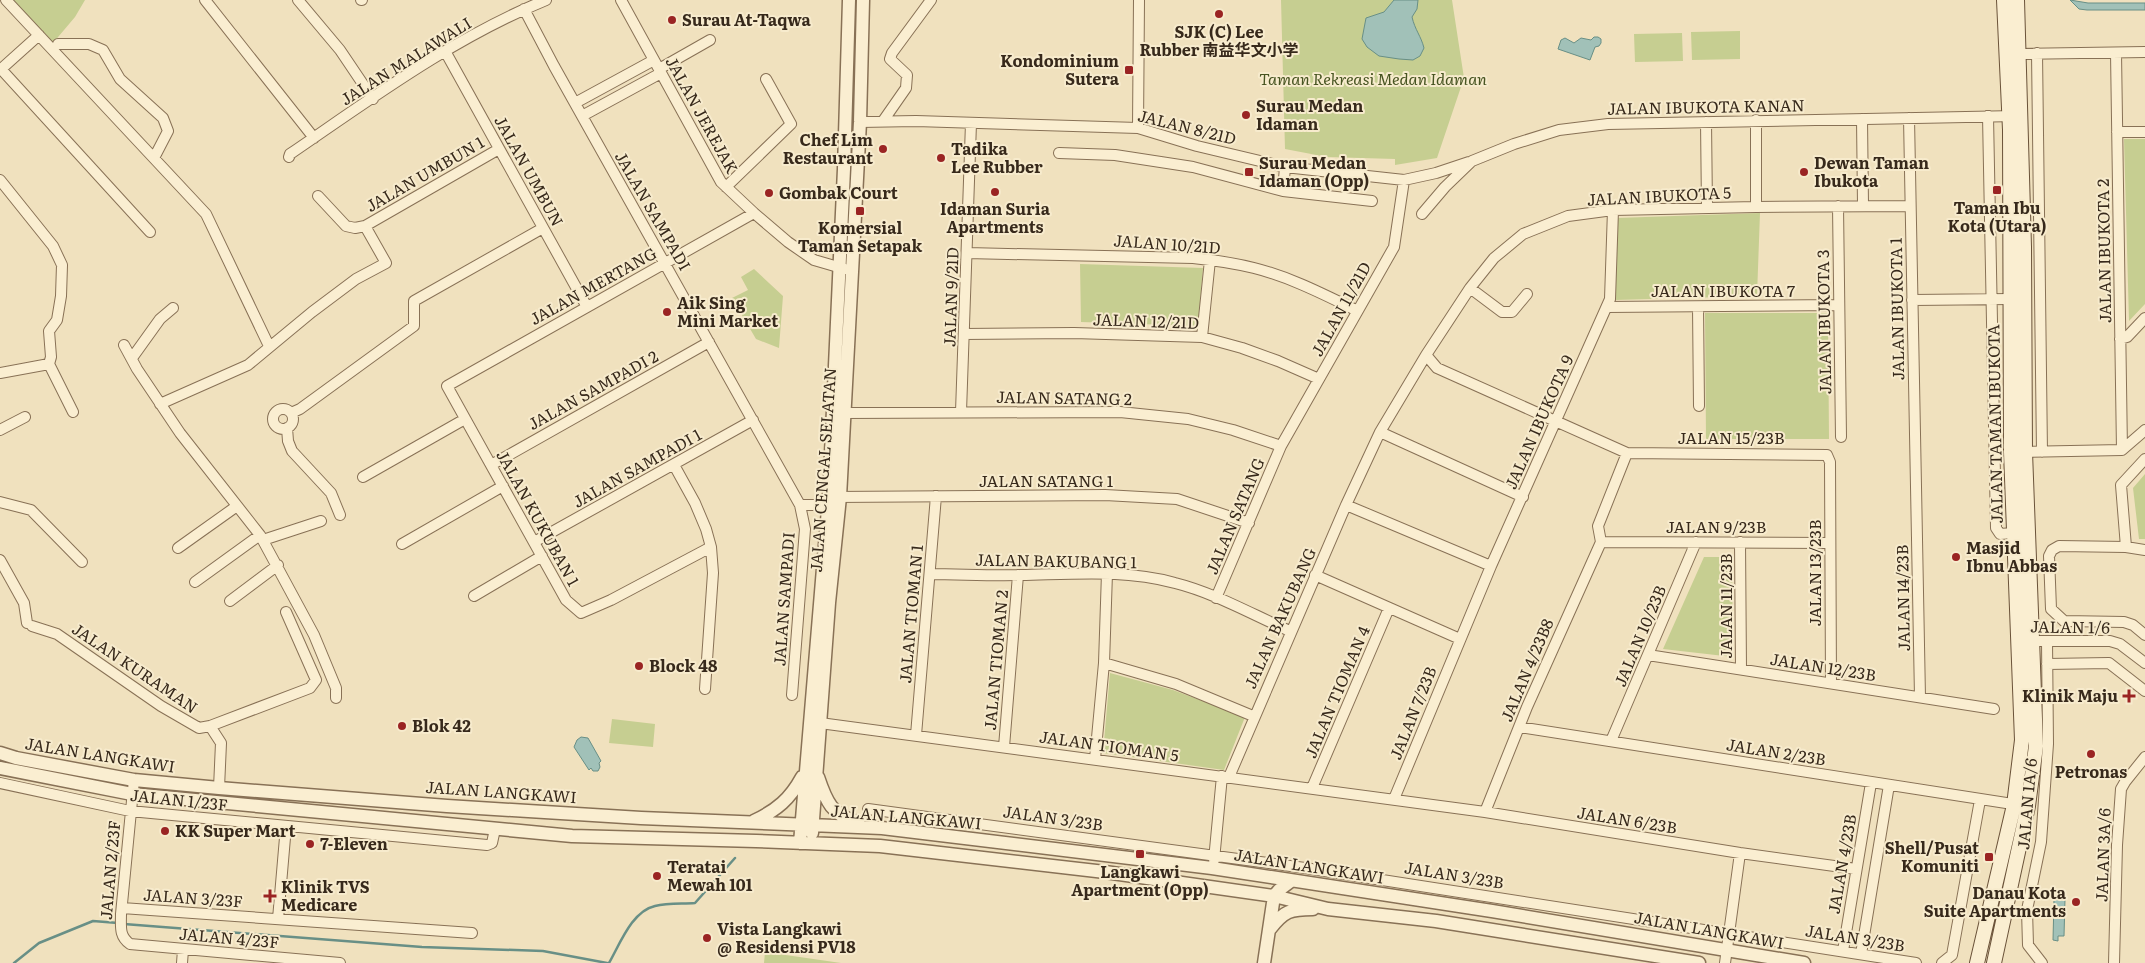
<svg xmlns="http://www.w3.org/2000/svg" width="2145" height="963" viewBox="0 0 2145 963" font-family="Literata,'Noto Sans SC',serif">
<style>
.green{fill:#c6ce91}
.water{fill:#a1c1b8;stroke:#688f86}
.lines{fill:none;stroke-linecap:round;stroke-linejoin:round}
.stream{stroke:#688f86;stroke-width:2.5}
.minor-casing{stroke:#887156;stroke-width:12}
.tertiary-casing{stroke:#887156;stroke-width:15}
.secondary-casing{stroke:#6a5239;stroke-width:16}
.minor{stroke:#faeed1;stroke-width:10}
.tertiary{stroke:#faeed1;stroke-width:12}
.secondary{stroke:#faeed1;stroke-width:14}
.poi-dot{fill:#9a2423;stroke:#f7ebcd;stroke-width:2}
.labels{text-anchor:middle;stroke-width:4;stroke-linejoin:round;paint-order:stroke}
.poi-label{font-size:16px;font-weight:bold;fill:#37291b;stroke:#f7ebcd;text-anchor:start}
.street-label{font-size:16px;fill:#37291b;stroke:#f7ebcd}
.park-label{font-size:16px;font-style:italic;fill:#475421;stroke:#f7ebcd}
</style>
<rect width="100%" height="100%" fill="#f0e1be"/>
<!-- green -->
<path class="green" d="M11 0H85L75 17 53 43Z
M1281 0H1452L1464 78 1437 158 1395 165V159L1327 157 1285 149Z
M1740 31V59L1692 60 1691 32Z
M1682 33 1683 61 1635 62 1634 34Z
M2124 139H2145V304L2129 321Z
M1760 213 1757 296 1615 300 1617 218Z
M1080 264 1203 268 1198 326 1081 322Z
M754 269 783 296 779 348 756 339 732 298 748 290 741 277Z
M1705 313H1828L1829 439H1706Z
M2145 474V539H2139L2133 488Z
M1704 557H1732L1733 657 1663 649Z
M1110 673 1173 690 1245 717 1224 770 1103 753Z
M612 719 655 724 653 747 609 743Z
M765 952 841 963H764Z"/>
<!-- water -->
<path class="water" d="M1394 0H1418L1417 9 1412 17C1415 30 1421 36 1424 48L1420 56 1413 60 1399 59 1379 56 1367 47 1362 39 1366 18 1384 12Z
M2070 0 2088 3H2145V10H2087L2079 9Z
M1594 37H1598L1601 39V43L1599 46 1595 47 1590 60 1558 49 1561 40 1565 38 1574 43 1581 38 1591 40Z
M581 737 588 738 601 761 599 763 600 767 598 771H593L591 768 589 770 574 747 577 740Z
M2054 899H2065L2064 936H2058V941L2053 940Z"/>
<g class="lines">
<!-- stream -->
<path class="stream" d="M124 924 422 947 543 951 607 963
M14 963 39 943 93 921 118 923
M609 963C620 944 632 911 655 906 668 903 682 904 695 903L735 858"/>
<defs>
<path id="minor" d="M6 0 206 214 269 346
M205 0 314 138
M298 0 340 50 373 99
M361 0H362
M621 0 721 182 754 213 788 242 814 260 845 269
M524 9 554 66 800 505H828
M58 44H89L103 50 120 79 163 118 168 131 154 158
M445 51 587 307
M2037 53 2042 452
M2116 53 2122 450
M2012 54 2145 52
M1 69 150 232
M659 69 710 40
M0 70 39 35
M575 103 654 60
M582 116 661 73
M1988 116 1996 528 2000 534 2014 533
M1909 118 1920 697
M1862 119 1863 205
M1756 120V207
M883 121 906 88 907 75 890 59 892 53 931 0
M860 122 916 121 1138 128 1197 146 1285 167 1404 180 1436 173 1469 162
M1706 122 1707 208
M1138 128 1139 0
M2117 132H2145
M1059 153 1115 155 1193 167 1283 191 1372 201
M289 157 290 154C372 98 453 38 546 0
M0 180 53 246 62 265 61 296 57 320 49 331 51 357 49 364 73 412
M726 187 791 124 766 79
M1283 191 1285 167
M318 196 346 226 355 228 365 226 499 149
M1838 206 1841 437
M1422 214 1445 187 1472 161 1514 144 1559 130 1608 124 2016 116
M967 253 1193 258C1213 260 1234 263 1254 268 1290 277 1323 294 1356 310
M1470 288 1502 312H1512L1527 294
M1912 300 2011 299
M1607 307 1839 305
M1698 307 1699 406
M964 334 1074 333 1202 337 1242 348 1278 361 1319 379
M1202 337 1210 260
M2120 339 2127 337 2145 318
M124 345 137 369 180 433 260 535 314 635 336 688V698
M1426 355 1437 368 1627 453 1827 455 1830 462 1831 683
M132 358 160 319 173 308
M0 373 49 364
M160 404 248 365 312 312 356 279 386 263 365 226
M273 419a10 10 0 1 1 20 0a10 10 0 1 1-20 0Z
M961 412 971 123
M291 413 300 409 414 326V301L543 228
M843 413 1120 412 1188 419 1233 430 1281 446
M287 428 288 441 292 451 331 493 340 515
M0 430 25 417
M1380 432 1523 497
M2019 452 2122 450 2145 430
M491 465 709 342
M674 465 695 503 706 529 711 547 713 573 705 689
M363 477 465 419
M834 497 1105 495 1177 499 1249 523
M0 502 31 510 82 562
M1346 505 1491 566
M263 540 321 521
M534 542 753 420
M1601 542 1830 543
M1601 542 1598 526 1627 453
M1740 542 1741 669
M402 544 503 486
M711 547 611 600 581 613 566 600 447 386 754 213
M2126 547 2121 485 2145 459
M178 548 237 506
M2145 550 2126 547 2059 546 2052 550 2049 556 2051 609 2064 621 2124 622 2133 625 2145 635
M0 560 24 603 27 623
M930 574C960 574 990 576 1021 575 1072 574 1125 569 1175 583 1215 593 1253 615 1290 631
M1315 575 1460 639
M195 582 260 535
M474 596 542 556
M1216 598 1281 446 1394 247 1404 180
M230 601 278 565
M32 626 57 634 161 706 199 728 210 726 310 688 316 680 286 612
M2026 641H2110L2120 644 2145 663
M1648 655 1994 709
M1104 663 1176 684 1253 716
M2047 664 2109 663 2145 691
M792 695 805 529 800 505
M820 723 1485 812 1740 853 1856 869
M210 726 221 743 219 788
M1519 727 2019 805
M916 735 936 496
M1611 741 1696 542
M1004 747 1018 575
M1095 759 1104 663 1107 573
M1229 777 1346 505 1380 432 1426 355 1470 288 1494 258 1523 234 1568 216 1613 210 1756 207 1910 206
M134 780 121 914C121 927 119 936 130 944L340 963
M0 783 130 811 487 845 492 843 495 829
M1312 788 1389 608
M1394 799 1491 566 1610 299 1613 210
M868 809 1305 868 1916 963
M1485 812 1527 707 1601 542
M1214 860 1222 776
M122 908 472 933
M278 919 286 826
M1843 951 1871 783
M1861 954 1889 785
M182 963 183 950
M1725 963 1740 853
M1942 963 1952 955 1980 800
M2042 963 2028 945 2027 910 2041 842 2048 744 2047 641
M2114 963 2117 845 2121 789 2125 782 2145 757"/>
<path id="tertiary" d="M0 753 16 758 134 780 219 788 447 806 641 818 882 828 1212 868 1492 911 1804 963
M0 768 132 794 572 836 756 841 880 846 1105 872 1274 896 1328 909 1436 921 1699 963
M818 777C826 801 832 816 858 822
M754 821C777 810 790 799 802 777
M812 833 829 603 840 497 860 122 863 0
M800 843 829 497 844 169 849 0
M1270 929C1284 911 1290 909 1313 909
M1264 963 1274 896 1279 890 1291 881"/>
<path id="secondary" d="M1977 963 2014 805 2022 740 2011 452 2010 130 2004 0
M1994 963 2028 806 2036 746 2025 452 2024 247 2017 0"/>
</defs>
<!-- minor casing -->
<use href="#minor" class="minor-casing"/>
<!-- tertiary casing -->
<use href="#tertiary" class="tertiary-casing"/>
<!-- secondary casing -->
<use href="#secondary" class="secondary-casing"/>
<!-- minor -->
<use href="#minor" class="minor"/>
<!-- tertiary -->
<use href="#tertiary" class="tertiary"/>
<!-- secondary -->
<use href="#secondary" class="secondary"/>
</g>
<!-- markers -->
<g class="poi-dot">
<circle cx="1219" cy="14" r="5"/>
<circle cx="672" cy="20" r="5"/>
<rect x="1124" y="65" width="10" height="10" rx="2.5"/>
<circle cx="1246" cy="115" r="5"/>
<circle cx="883" cy="149" r="5"/>
<circle cx="941" cy="158" r="5"/>
<rect x="1244" y="167" width="10" height="10" rx="2.5"/>
<circle cx="1804" cy="172" r="5"/>
<rect x="1992" y="185" width="10" height="10" rx="2.5"/>
<circle cx="995" cy="192" r="5"/>
<circle cx="769" cy="193" r="5"/>
<rect x="855" y="206" width="10" height="10" rx="2.5"/>
<circle cx="667" cy="312" r="5"/>
<circle cx="1956" cy="557" r="5"/>
<circle cx="639" cy="666" r="5"/>
<path d="M2126.5 688.5h5v5h5v5h-5v5h-5v-5h-5v-5h5z"/>
<circle cx="402" cy="726" r="5"/>
<circle cx="2091" cy="754" r="5"/>
<circle cx="165" cy="831" r="5"/>
<circle cx="310" cy="844" r="5"/>
<rect x="1135" y="849" width="10" height="10" rx="2.5"/>
<rect x="1984" y="852" width="10" height="10" rx="2.5"/>
<circle cx="657" cy="876" r="5"/>
<path d="M267.5 888.5h5v5h5v5h-5v5h-5v-5h-5v-5h5z"/>
<circle cx="2076" cy="902" r="5"/>
<circle cx="707" cy="938" r="5"/>
</g>
<g class="labels">
<!-- poi labels -->
<g class="poi-label">
<text x="682" y="26">Surau At-Taqwa</text>
<text x="1219" y="38" text-anchor="middle">SJK (C) Lee<tspan x="1219" dy="18">Rubber 南益华文小学</tspan></text>
<text x="1119" y="67" text-anchor="end">Kondominium<tspan x="1119" dy="18">Sutera</tspan></text>
<text x="1256" y="112">Surau Medan<tspan x="1256" dy="18">Idaman</tspan></text>
<text x="873" y="146" text-anchor="end">Chef Lim<tspan x="873" dy="18">Restaurant</tspan></text>
<text x="951" y="155">Tadika<tspan x="951" dy="18">Lee Rubber</tspan></text>
<text x="1259" y="169">Surau Medan<tspan x="1259" dy="18">Idaman (Opp)</tspan></text>
<text x="1814" y="169">Dewan Taman<tspan x="1814" dy="18">Ibukota</tspan></text>
<text x="779" y="199">Gombak Court</text>
<text x="1997" y="214" text-anchor="middle">Taman Ibu<tspan x="1997" dy="18">Kota (Utara)</tspan></text>
<text x="995" y="215" text-anchor="middle">Idaman Suria<tspan x="995" dy="18">Apartments</tspan></text>
<text x="860" y="234" text-anchor="middle">Komersial<tspan x="860" dy="18">Taman Setapak</tspan></text>
<text x="677" y="309">Aik Sing<tspan x="677" dy="18">Mini Market</tspan></text>
<text x="1966" y="554">Masjid<tspan x="1966" dy="18">Ibnu Abbas</tspan></text>
<text x="649" y="672">Block 48</text>
<text x="2118" y="702" text-anchor="end">Klinik Maju</text>
<text x="412" y="732">Blok 42</text>
<text x="2091" y="778" text-anchor="middle">Petronas</text>
<text x="175" y="837">KK Super Mart</text>
<text x="320" y="850">7-Eleven</text>
<text x="1979" y="854" text-anchor="end">Shell/Pusat<tspan x="1979" dy="18">Komuniti</tspan></text>
<text x="667" y="873">Teratai<tspan x="667" dy="18">Mewah 101</tspan></text>
<text x="1140" y="878" text-anchor="middle">Langkawi<tspan x="1140" dy="18">Apartment (Opp)</tspan></text>
<text x="281" y="893">Klinik TVS<tspan x="281" dy="18">Medicare</tspan></text>
<text x="2066" y="899" text-anchor="end">Danau Kota<tspan x="2066" dy="18">Suite Apartments</tspan></text>
<text x="717" y="935">Vista Langkawi<tspan x="717" dy="18">@ Residensi PV18</tspan></text>
</g>
<!-- street labels -->
<g class="street-label">
<text transform="translate(406 61) rotate(-32)" y="6">JALAN MALAWALI</text>
<text transform="translate(1706 107) rotate(-1)" y="6">JALAN IBUKOTA KANAN</text>
<text transform="translate(702 115) rotate(61)" y="6">JALAN JEREJAK</text>
<text transform="translate(1187 127) rotate(14)" y="6">JALAN 8/21D</text>
<text transform="translate(529 171) rotate(61)" y="6">JALAN UMBUN</text>
<text transform="translate(425 174) rotate(-30)" y="6">JALAN UMBUN 1</text>
<text transform="translate(1659 196) rotate(-3)" y="6">JALAN IBUKOTA 5</text>
<text transform="translate(653 211) rotate(60)" y="6">JALAN SAMPADI</text>
<text transform="translate(1167 244) rotate(4)" y="6">JALAN 10/21D</text>
<text transform="translate(2104 251) rotate(-91)" y="6">JALAN IBUKOTA 2</text>
<text transform="translate(593 286) rotate(-29)" y="6">JALAN MERTANG</text>
<text x="1723" y="297">JALAN IBUKOTA 7</text>
<text transform="translate(951 297) rotate(-88)" y="6">JALAN 9/21D</text>
<text transform="translate(1341 309) rotate(-61)" y="6">JALAN 11/21D</text>
<text transform="translate(1897 309) rotate(-91)" y="6">JALAN IBUKOTA 1</text>
<text transform="translate(1146 321) rotate(2)" y="6">JALAN 12/21D</text>
<text transform="translate(1824 322) rotate(-91)" y="6">JALAN IBUKOTA 3</text>
<text transform="translate(593 390) rotate(-29)" y="6">JALAN SAMPADI 2</text>
<text transform="translate(1064 398) rotate(1)" y="6">JALAN SATANG 2</text>
<text transform="translate(1539 422) rotate(-66)" y="6">JALAN IBUKOTA 9</text>
<text transform="translate(1995 424) rotate(-91)" y="6">JALAN TAMAN IBUKOTA</text>
<text x="1731" y="444">JALAN 15/23B</text>
<text transform="translate(637 468) rotate(-29)" y="6">JALAN SAMPADI 1</text>
<text transform="translate(823 470) rotate(-86)" y="6">JALAN CENGAL SELATAN</text>
<text x="1046" y="487">JALAN SATANG 1</text>
<text transform="translate(1235 516) rotate(-67)" y="6">JALAN SATANG</text>
<text transform="translate(538 518) rotate(61)" y="6">JALAN KUKUBAN 1</text>
<text x="1716" y="533">JALAN 9/23B</text>
<text transform="translate(1056 561) rotate(1)" y="6">JALAN BAKUBANG 1</text>
<text transform="translate(1815 573) rotate(-90)" y="6">JALAN 13/23B</text>
<text transform="translate(1903 598) rotate(-91)" y="6">JALAN 14/23B</text>
<text transform="translate(784 599) rotate(-86)" y="6">JALAN SAMPADI</text>
<text transform="translate(1726 606) rotate(-90)" y="6">JALAN 11/23B</text>
<text transform="translate(911 614) rotate(-85)" y="6">JALAN TIOMAN 1</text>
<text transform="translate(1280 618) rotate(-66)" y="6">JALAN BAKUBANG</text>
<text transform="translate(2070 627) rotate(1)" y="6">JALAN 1/6</text>
<text transform="translate(1640 636) rotate(-67)" y="6">JALAN 10/23B</text>
<text transform="translate(996 660) rotate(-85)" y="6">JALAN TIOMAN 2</text>
<text transform="translate(1823 667) rotate(9)" y="6">JALAN 12/23B</text>
<text transform="translate(135 668) rotate(34)" y="6">JALAN KURAMAN</text>
<text transform="translate(1527 670) rotate(-67)" y="6">JALAN 4/23B8</text>
<text transform="translate(1337 692) rotate(-67)" y="6">JALAN TIOMAN 4</text>
<text transform="translate(1413 713) rotate(-68)" y="6">JALAN 7/23B</text>
<text transform="translate(1109 746) rotate(8)" y="6">JALAN TIOMAN 5</text>
<text transform="translate(1776 752) rotate(9)" y="6">JALAN 2/23B</text>
<text transform="translate(100 755) rotate(9)" y="6">JALAN LANGKAWI</text>
<text transform="translate(501 792) rotate(4)" y="6">JALAN LANGKAWI</text>
<text transform="translate(179 800) rotate(6)" y="6">JALAN 1/23F</text>
<text transform="translate(2027 804) rotate(-85)" y="6">JALAN 1A/6</text>
<text transform="translate(906 817) rotate(5)" y="6">JALAN LANGKAWI</text>
<text transform="translate(1053 818) rotate(8)" y="6">JALAN 3/23B</text>
<text transform="translate(1627 820) rotate(9)" y="6">JALAN 6/23B</text>
<text transform="translate(2103 855) rotate(-88)" y="6">JALAN 3A/6</text>
<text transform="translate(1842 864) rotate(-80)" y="6">JALAN 4/23B</text>
<text transform="translate(1309 866) rotate(9)" y="6">JALAN LANGKAWI</text>
<text transform="translate(110 870) rotate(-85)" y="6">JALAN 2/23F</text>
<text transform="translate(1454 875) rotate(9)" y="6">JALAN 3/23B</text>
<text transform="translate(193 898) rotate(4)" y="6">JALAN 3/23F</text>
<text transform="translate(1709 930) rotate(10)" y="6">JALAN LANGKAWI</text>
<text transform="translate(229 938) rotate(5)" y="6">JALAN 4/23F</text>
<text transform="translate(1855 938) rotate(9)" y="6">JALAN 3/23B</text>
</g>
<!-- park labels -->
<g class="park-label">
<text x="1373" y="85">Taman Rekreasi Medan Idaman</text>
</g>
</g>
</svg>
